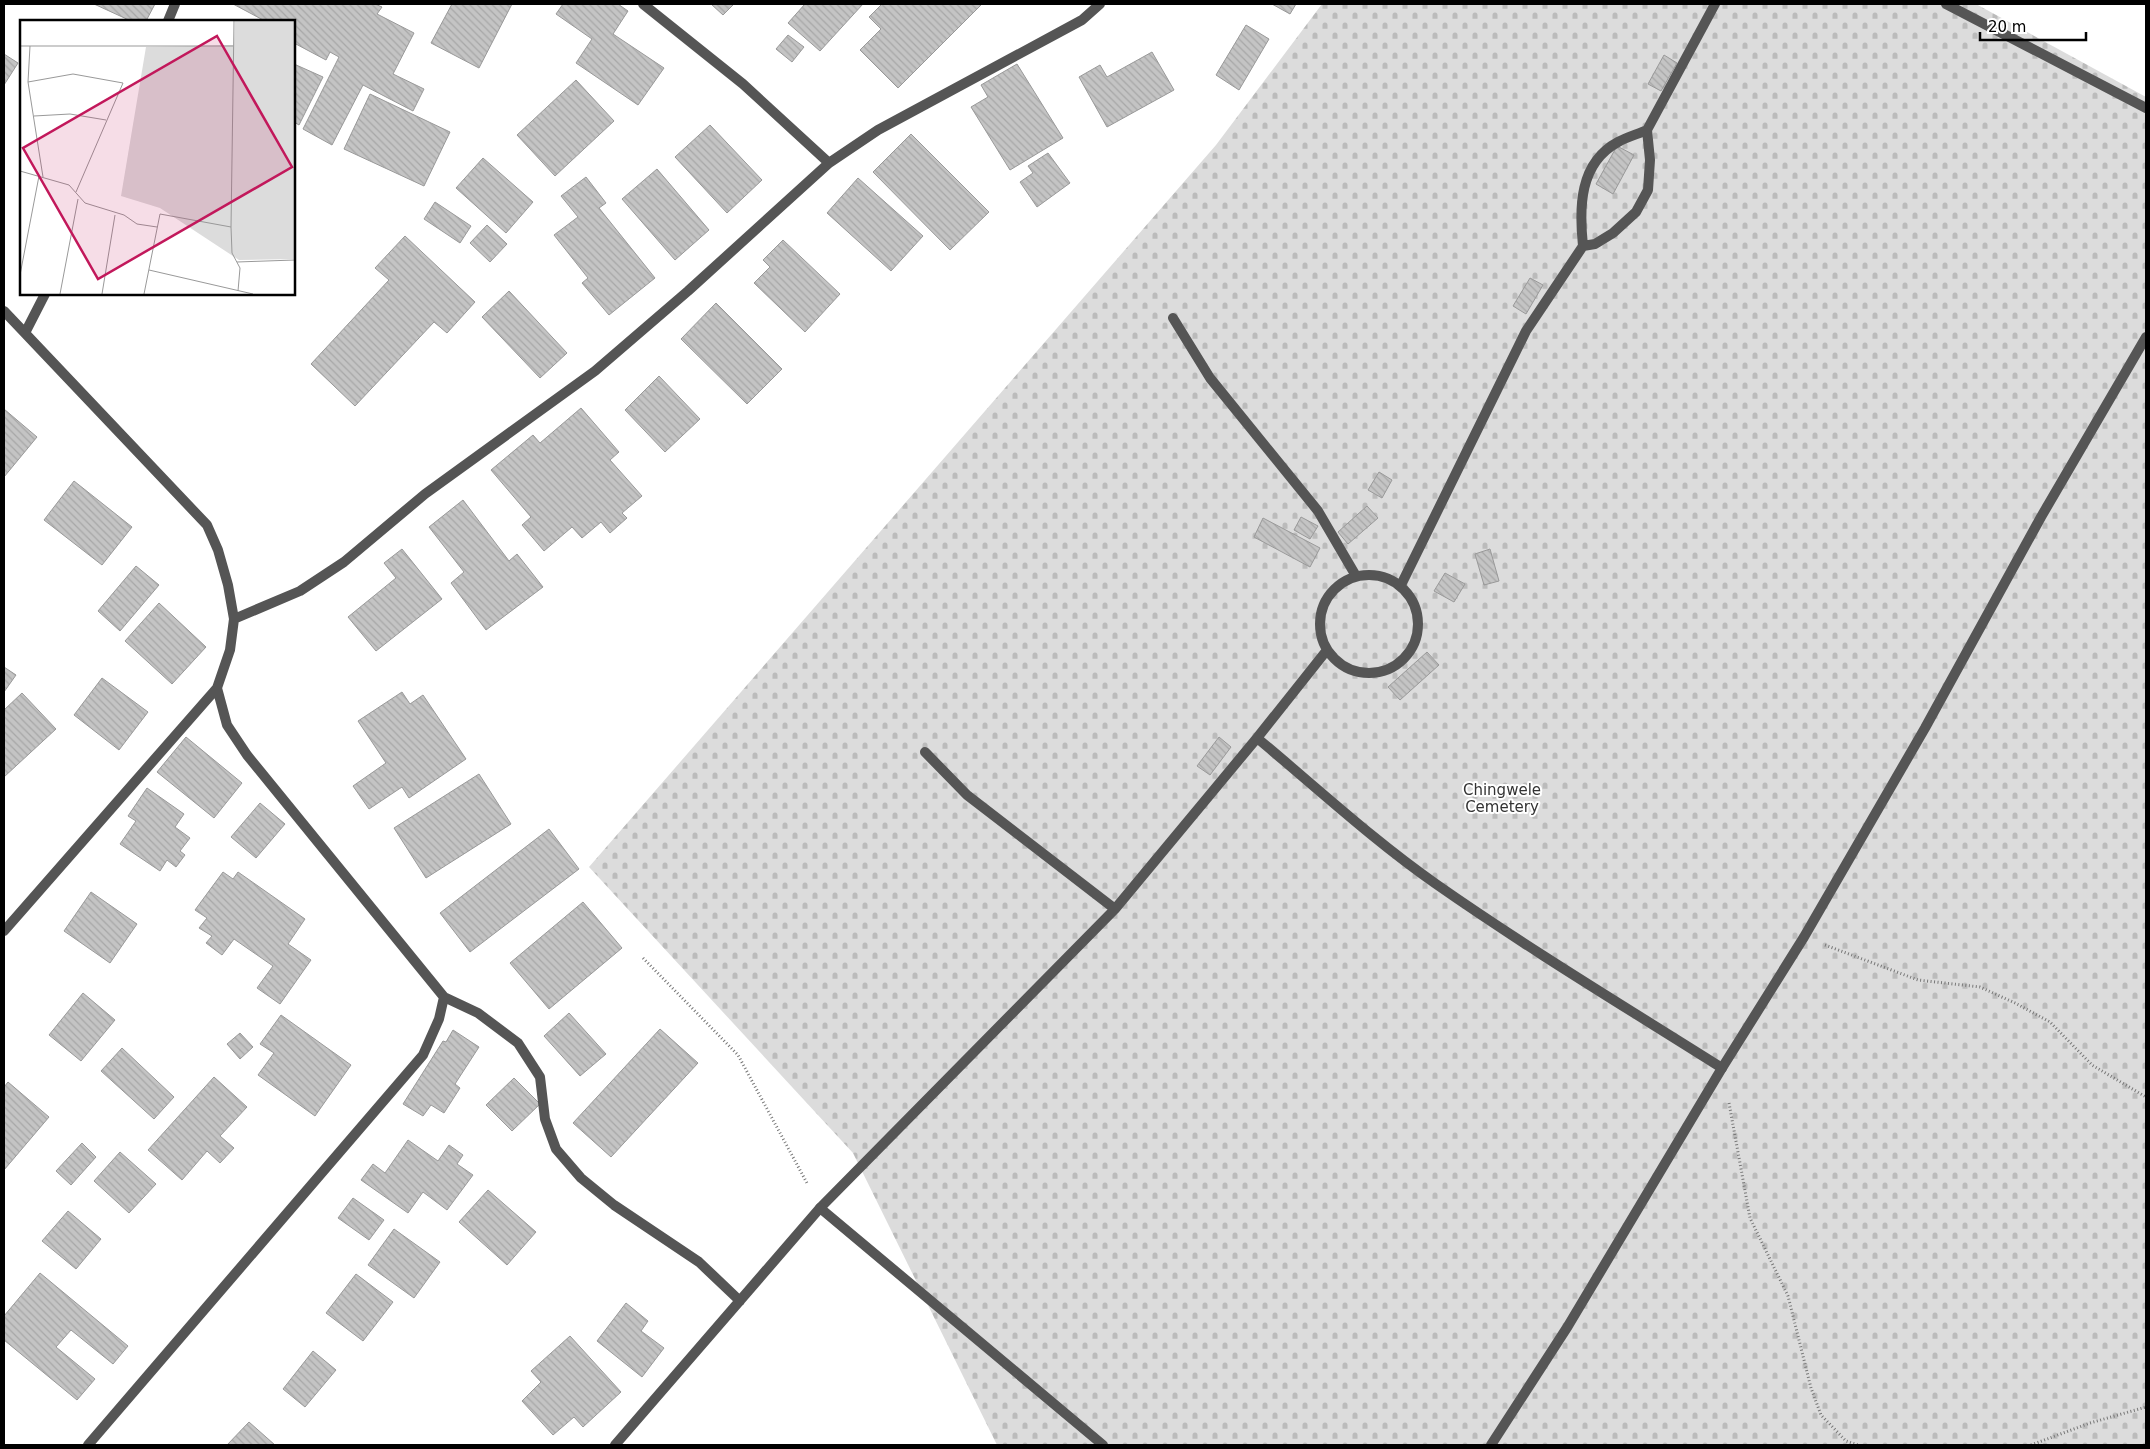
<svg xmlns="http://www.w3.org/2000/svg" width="2150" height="1449" viewBox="0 0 2150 1449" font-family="'DejaVu Sans',sans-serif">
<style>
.cemetery{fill:url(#cemetery-stones)}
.building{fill:url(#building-back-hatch);stroke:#999}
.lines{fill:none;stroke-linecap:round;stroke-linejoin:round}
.path{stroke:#777;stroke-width:3;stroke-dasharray:1 2.5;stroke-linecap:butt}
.lane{stroke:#555;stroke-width:10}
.street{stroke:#555;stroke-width:10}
.labels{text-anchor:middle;stroke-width:4;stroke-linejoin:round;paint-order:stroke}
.park-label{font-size:15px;fill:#333;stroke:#fff}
.inset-road{fill:none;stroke:#999;stroke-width:1}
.view{fill:#c2185b;fill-opacity:0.15;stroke:#c2185b;stroke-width:2.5}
.inset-edge{fill:none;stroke:#000;stroke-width:2.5}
</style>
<defs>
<pattern id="cemetery-stones" width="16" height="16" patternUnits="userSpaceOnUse" patternTransform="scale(1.25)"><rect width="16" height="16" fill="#dcdcdc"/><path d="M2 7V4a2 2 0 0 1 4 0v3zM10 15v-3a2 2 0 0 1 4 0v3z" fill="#bbb"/></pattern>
<pattern id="building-back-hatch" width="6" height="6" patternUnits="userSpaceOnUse" patternTransform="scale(1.25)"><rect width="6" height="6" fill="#c4c4c4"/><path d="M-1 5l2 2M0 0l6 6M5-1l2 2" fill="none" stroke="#a7a7a7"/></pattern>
</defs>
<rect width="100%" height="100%" fill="#fff"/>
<!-- cemetery -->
<path class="cemetery" d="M1322 4H1976L2146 97V1445H997L853 1153 589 867 1216 145Z"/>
<!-- building -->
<path class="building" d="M94 4H155L146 21H131Z
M233 4H375L382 7 377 14 414 33 393 74 424 89 413 111 363 85 332 145 303 129 339 57 330 52 326 60 294 43V21H265Z
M452 4H512L479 68 431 43Z
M563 4H618L628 11 613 34 664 68 638 105 576 63 592 39 556 14Z
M711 4H734L723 15Z
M805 4H863L820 51 788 23Z
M882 4H982L898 88 860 50 881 29 869 17Z
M1272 4H1296L1290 14Z
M1246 25 1269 39 1239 90 1216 75Z
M788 35 804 47 792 62 776 49Z
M1152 52 1174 90 1107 127 1079 77 1100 65 1107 77Z
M4 54 18 63 4 85Z
M1664 55 1677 63 1661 91 1648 84Z
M294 64 323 77 299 125 294 122Z
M1017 64 1063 138 1010 170 971 107 988 97 981 85Z
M576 80 614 121 555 176 517 135Z
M370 94 450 132 424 186 344 149Z
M710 125 762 180 727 213 675 157Z
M911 134 989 212 950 250 873 172Z
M1617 146 1634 155 1613 194 1596 184Z
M1048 153 1070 183 1037 207 1020 182 1033 173 1028 166Z
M483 158 533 202 506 233 456 188Z
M657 169 709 230 675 260 622 199Z
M586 177 606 203 599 208 655 278 609 315 582 283 588 278 554 235 578 217 561 196Z
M858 178 923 236 891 271 827 213Z
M435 202 471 226 460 243 424 219Z
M487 225 507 244 490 262 470 243Z
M405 236 475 302 447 333 434 322 355 406 311 364 389 280 375 268Z
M783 240 840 294 805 332 754 283 770 267 763 260Z
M1530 278 1543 285 1526 314 1513 306Z
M509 291 567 353 540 378 482 317Z
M716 303 782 369 747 404 681 339Z
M659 376 700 419 665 452 625 410Z
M581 408 619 452 610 460 642 496 622 513 627 518 610 533 601 522 582 538 572 527 544 551 522 525 531 517 491 470 533 435 540 443Z
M4 409 37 437 4 477Z
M1379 472 1392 480 1382 498 1368 490Z
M74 481 132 527 102 565 44 520Z
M463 500 509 561 517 554 543 587 486 630 451 583 464 572 429 527Z
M1367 506 1378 518 1348 544 1338 532Z
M1301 517 1318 526 1310 539 1294 530Z
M1263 518 1320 548 1310 567 1254 537Z
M402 549 442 599 376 651 348 617 396 578 384 563Z
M1490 549 1499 581 1484 585 1475 554Z
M136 566 159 585 120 631 98 611Z
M1445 573 1465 584 1454 602 1434 591Z
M159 603 206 647 172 684 125 641Z
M1427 652 1439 665 1400 700 1388 687Z
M4 667 16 675 4 692Z
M102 678 148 712 119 750 74 715Z
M402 692 410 704 423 695 466 759 409 798 402 787 369 809 353 786 386 763 358 721Z
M22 693 56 729 4 777V710Z
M186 737 242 783 214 818 157 772Z
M1219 737 1231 747 1210 775 1197 766Z
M479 774 511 824 426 878 394 828Z
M147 788 184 814 175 827 190 838 180 851 185 855 176 867 167 860 160 871 120 844 136 821 128 816Z
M260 803 285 824 256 858 231 837Z
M549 829 579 869 470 952 440 913Z
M223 872 233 879 238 872 305 919 288 944 311 960 280 1004 257 988 273 966 234 939 222 955 206 943 212 936 199 928 207 918 195 910Z
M91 892 137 924 110 963 64 931Z
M583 902 622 948 549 1009 510 963Z
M83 993 115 1020 81 1061 49 1035Z
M569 1013 606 1054 580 1076 544 1036Z
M281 1015 351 1065 315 1116 258 1075 274 1053 260 1044Z
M660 1029 698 1063 611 1157 573 1123Z
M453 1030 479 1047 455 1084 460 1088 444 1113 431 1105 423 1116 403 1104 443 1041 446 1042Z
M240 1033 253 1047 240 1059 227 1044Z
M122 1048 174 1097 154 1119 101 1071Z
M214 1077 247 1107 220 1136 234 1148 220 1163 207 1151 182 1180 148 1150Z
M514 1078 540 1104 512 1131 486 1105Z
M8 1082 49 1117 4 1170V1087Z
M408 1140 438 1161 449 1145 463 1155 457 1164 473 1175 447 1210 423 1192 408 1213 361 1180 373 1164 385 1173Z
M82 1143 96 1157 71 1185 56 1171Z
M120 1152 156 1184 129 1213 94 1181Z
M488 1190 536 1232 507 1265 459 1222Z
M353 1198 384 1220 369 1240 338 1218Z
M68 1211 101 1239 76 1269 42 1241Z
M394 1229 440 1262 414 1298 368 1265Z
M40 1273 128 1346 113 1364 71 1330 56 1347 95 1379 77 1400 4 1340V1316Z
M356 1274 393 1302 363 1341 326 1313Z
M626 1303 648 1321 641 1331 664 1348 642 1377 597 1341Z
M570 1336 621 1392 583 1427 574 1417 553 1435 522 1401 541 1382 531 1371Z
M313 1351 336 1370 305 1407 283 1389Z
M249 1422 275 1445H227Z"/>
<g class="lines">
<!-- path -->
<path class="path" d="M1825 945 1918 980 1980 987 2015 1003 2050 1022 2092 1065 2146 1097
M643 958 738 1055 808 1185
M1729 1103 1750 1218 1788 1296 1811 1388 1821 1415 1846 1441 1858 1445
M2031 1445 2090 1423 2146 1407"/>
<!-- lane -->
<path class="lane" d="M1583 246 1595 244 1613 233 1636 212 1648 190 1650 160 1647 130 1715 4
M1173 318 1210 378 1318 511 1356 576
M1320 624a49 49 0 1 1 98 0a49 49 0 1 1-98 0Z
M1401 585 1526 331 1583 246C1579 208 1579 163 1618 142 1627 137 1638 134 1647 130
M1257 738C1316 787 1373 840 1436 884 1529 949 1627 1008 1722 1068
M925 752 967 795 1115 909
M820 1208 1115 909 1257 738 1327 650"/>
<!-- street -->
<path class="street" d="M643 4 743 84 829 163
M1946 4 2146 108
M168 21 175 4
M4 311 207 525 218 550 228 585 234 619 230 650 217 688 227 725 247 755 444 997 478 1013 518 1043 540 1077 545 1119 556 1149 581 1178 614 1205 699 1262 740 1301
M25 333 45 294
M234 619 300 591 344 562 425 494 595 371 688 291 829 163 878 130 1082 20 1100 4
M4 931 217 688
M88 1445 423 1055 439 1019 444 997
M615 1445 820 1208 1103 1445
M1491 1445 1568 1326 1722 1068 1804 937 1925 728 2041 517 2146 337"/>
</g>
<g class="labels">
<!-- park labels -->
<g class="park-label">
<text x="1502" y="795">Chingwele<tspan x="1502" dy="17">Cemetery</tspan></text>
</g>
</g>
<!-- overview -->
<g transform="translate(20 20)">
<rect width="275" height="275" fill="#fff"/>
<path d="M215 1H275V239L219 240 140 188 101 176 126 27 214 25Z" fill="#dcdcdc"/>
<path class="inset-road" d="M214 1 211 207 212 233 220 248 218 271M0 26H213M10 26 8 62 23 157M8 62 53 54 103 63 56 172M14 96 50 94 86 100M0 151 49 165 65 183 104 195 117 204 137 207M217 242 275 240M129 250 233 274M0 255 19 156M40 274 58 179M82 274 95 195M124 274 140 194 211 207"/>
<path class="view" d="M197 16 272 147 78 259 3 128Z"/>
<rect width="275" height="275" class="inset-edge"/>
</g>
<!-- border -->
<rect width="2150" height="1449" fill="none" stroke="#000000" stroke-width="10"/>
<!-- scale -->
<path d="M1980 32v8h106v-8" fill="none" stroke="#000000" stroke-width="2.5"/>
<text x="1988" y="32" font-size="15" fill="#000000" stroke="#ffffff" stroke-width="4" paint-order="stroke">20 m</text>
</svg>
